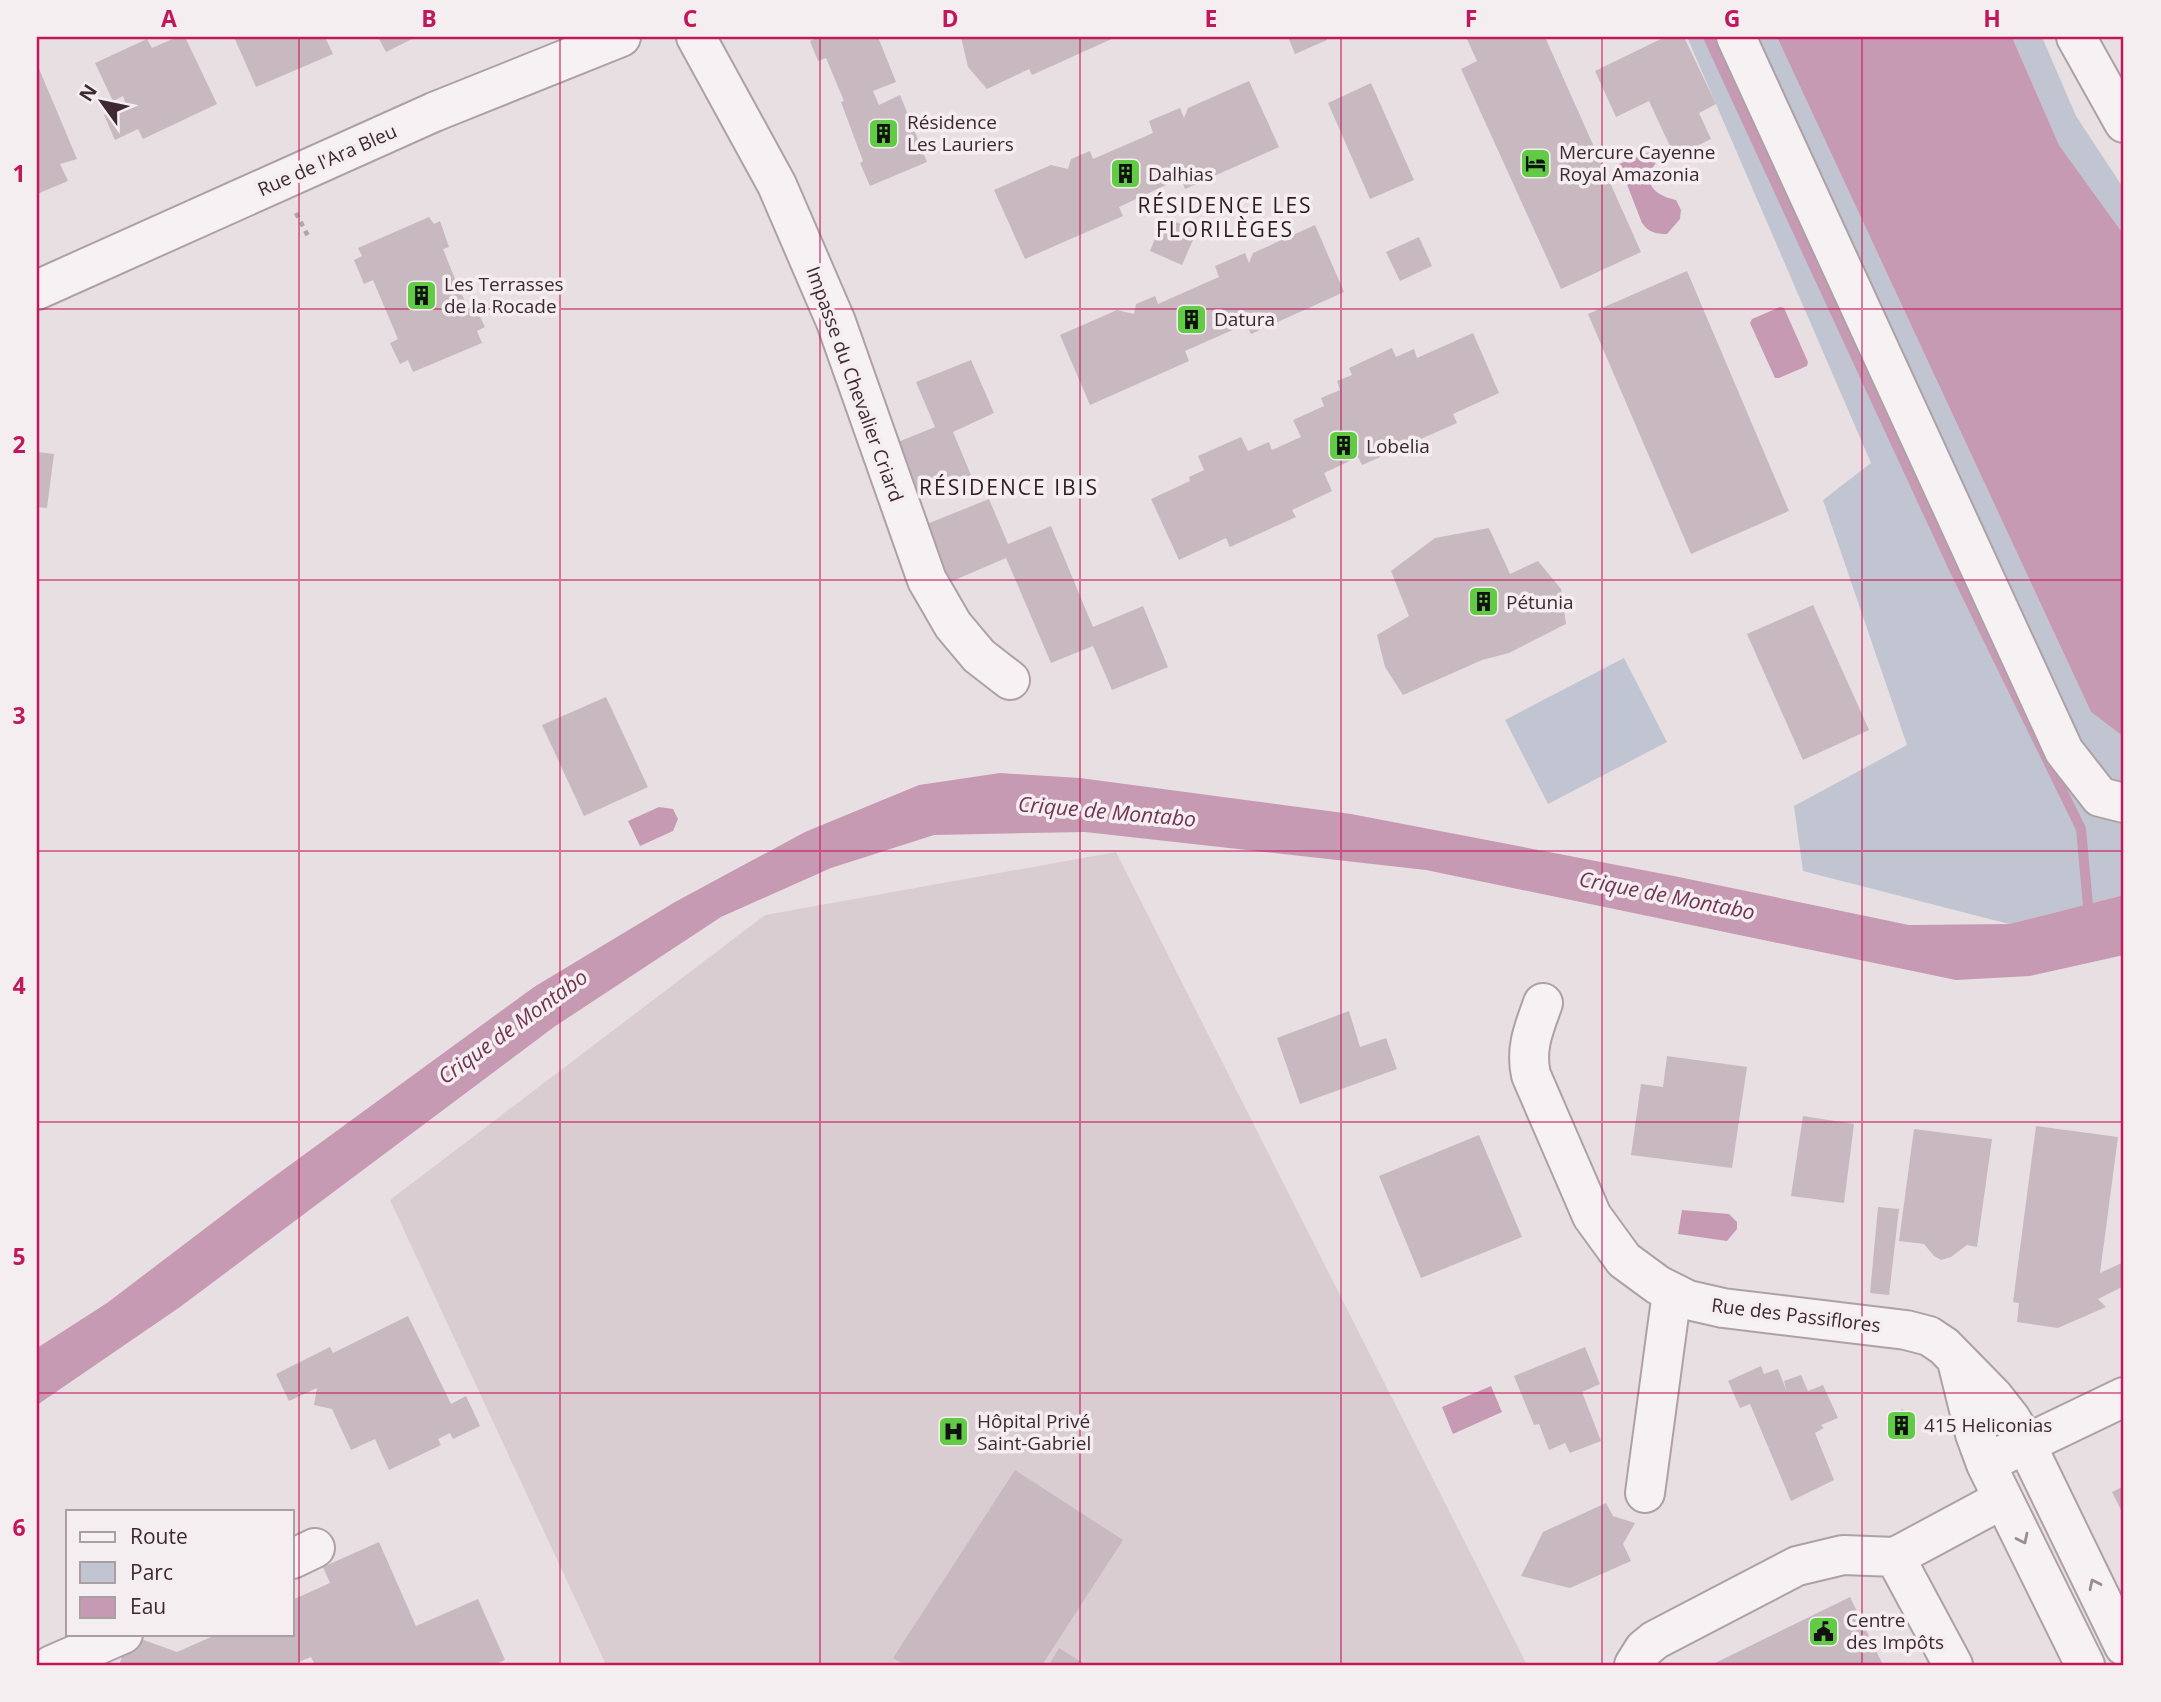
<svg xmlns="http://www.w3.org/2000/svg" width="2161" height="1702" viewBox="0 0 2161 1702" font-family="'Open Sans',sans-serif">
<style>
.built{fill:#dacdd2}
.green{fill:#c0c5d1}
.water{fill:#c79ab3}
.lines{fill:none;stroke-linecap:round;stroke-linejoin:round}
.stream{stroke:#c79ab3;stroke-width:10}
.building{fill:#c7b9bf}
.minor-casing{stroke:#aea1a6;stroke-width:42}
.path{stroke:#b0a5a9;stroke-width:4.5;stroke-dasharray:5 5;stroke-linecap:butt}
.minor{stroke:#f6f1f3;stroke-width:38}
.oneway{stroke:#9a8c92}
.grid{fill:none;stroke:#c2185b;stroke-width:2;stroke-opacity:0.55}
.labels{text-anchor:middle;stroke-width:7;stroke-linejoin:round;paint-order:stroke}
.poi-label{font-size:19px;fill:#3e2831;stroke:#f5eef1;text-anchor:start}
.street-label{font-size:19px;fill:#3e2831;stroke:#f5eef1}
.neighbourhood-label{font-size:21px;letter-spacing:2px;fill:#2f1a22;stroke:#f5eef1}
.water-label{font-size:21px;font-style:italic;fill:#713352;stroke:#f5eef1}
.neatline{fill:none;stroke:#c2185b;stroke-width:2.5}
.grid-label{font-size:23px;text-anchor:middle;font-weight:bold;fill:#c2185b}
</style>
<rect width="100%" height="100%" fill="#e8dfe3"/>
<!-- built -->
<path class="built" d="M1116 852 1527 1665H606L390 1200 765 915Z"/>
<!-- green -->
<path class="green" d="M1687 37H1777L2091 712 2124 737V895L2009 924 1803 871 1794 806 1907 745 1823 500 1871 463Z
M2012 37H2042L2076 116 2124 189V235L2059 145Z
M1624 658 1667 742 1548 804 1505 720Z"/>
<!-- water -->
<path class="water" d="M1777 37H2012L2059 145 2124 235V737L2091 712Z
M1650 152 1657 156C1657 164 1653 165 1651 172 1645 190 1663 197 1676 200L1681 210 1680 219 1667 234C1656 234 1648 232 1642 223L1619 164Z
M1780 307 1784 308 1808 362 1807 366 1779 378H1775L1750 323 1752 319Z
M1000 773 1080 778 1351 814 1674 876 1909 925 2009 924 2124 895V955L2030 976 1956 980 1426 870 1085 832 934 835 831 868 721 917 554 1027 180 1307 37 1405V1348L107 1303 257 1189 534 987 675 902 805 832 919 785Z
M659 807 673 809 678 819 673 831 640 846 628 821Z
M1682 1210 1729 1214 1737 1222V1229L1727 1241 1678 1234Z
M1491 1386 1502 1412 1453 1434 1442 1407Z"/>
<g class="lines">
<!-- stream -->
<path class="stream" d="M1708 37 1954 569 2081 829 2089 916"/>
</g>
<!-- building -->
<path class="building" d="M177 37H185L217 104 143 139 138 129 115 140 104 115 126 105 123 96 113 101 95 63 147 39 152 48Z
M234 37H325L333 54 256 87Z
M378 37H416L386 52Z
M819 37H878L896 82 873 91 879 105 900 95 927 162 870 186 860 163 863 161 841 102 844 101 826 58 818 61 810 41Z
M961 37H1116L1032 75 1029 69 987 89 968 67Z
M1288 37H1326L1327 40 1295 54Z
M1466 37H1545L1641 252 1561 289 1461 69 1477 61Z
M1665 37H1684L1716 104 1699 113 1711 139 1675 157 1649 101 1616 117 1595 71Z
M37 64 77 159 60 164 68 181 37 194Z
M1249 81 1279 147 1185 189 1181 178 1119 207 1123 216 1025 259 994 190 1051 165 1068 169 1071 159 1090 151 1093 159 1153 133 1149 121 1180 108 1184 118 1188 108Z
M1371 83 1414 180 1370 199 1328 103Z
M429 217 434 224 440 221 449 247 443 249 457 284 468 308 475 306 485 327 477 331 482 343 413 372 408 360 400 364 390 343 398 339 373 280 364 284 354 260 362 256 358 248Z
M1164 217 1197 231 1182 265 1150 251Z
M1315 225 1344 292 1251 334 1246 324 1185 351 1189 361 1090 405 1060 335 1117 310 1134 314 1136 304 1155 296 1158 304 1219 277 1215 266 1245 253 1249 263 1253 253Z
M1419 237 1432 266 1400 281 1386 252Z
M1687 271 1789 511 1691 554 1588 314Z
M1473 333 1499 393 1453 414 1457 423 1362 465 1358 457 1324 473 1332 491 1292 510 1296 517 1230 547 1226 538 1179 560 1151 499 1190 481 1189 477 1204 470 1198 456 1241 437 1248 451 1269 442 1272 450 1301 437 1293 420 1324 406 1321 398 1340 390 1337 381 1352 375 1349 368 1392 348 1396 357 1414 349 1417 358Z
M971 360 994 413 953 432 971 475 917 497 893 444 935 427 916 382Z
M37 452 54 454 47 508 37 507Z
M989 499 1008 544 1051 526 1093 627 1143 606 1168 667 1112 690 1093 646 1051 663 1006 558 950 582 927 524Z
M1489 528 1510 574 1538 561 1561 589 1566 624 1509 653 1482 660 1403 695 1385 667 1377 635 1409 616 1391 571 1435 538Z
M1813 605 1869 730 1803 760 1747 634Z
M606 697 648 787 584 816 542 725Z
M1349 1011 1360 1047 1386 1038 1397 1069 1300 1104 1277 1038Z
M1667 1056 1747 1067 1732 1168 1631 1155 1641 1084 1663 1087Z
M1803 1116 1854 1124 1844 1203 1791 1196Z
M2036 1126 2118 1137 2100 1273 2124 1262V1286L2098 1299 2106 1307 2058 1328 2017 1322 2019 1303 2013 1302Z
M1914 1129 1992 1139 1977 1247 1967 1245 1951 1257 1941 1260 1934 1256 1924 1244 1899 1241Z
M1479 1135 1522 1237 1421 1278 1379 1176Z
M1878 1207 1899 1209 1889 1295 1870 1293Z
M408 1316 451 1404 466 1396 480 1426 453 1439 450 1433 438 1439 441 1445 389 1470 375 1439 351 1450 332 1409 314 1405 317 1388 289 1401 276 1374 330 1347 333 1353Z
M1585 1347 1600 1384 1582 1392 1601 1441 1570 1453 1565 1443 1549 1450 1539 1424 1534 1425 1514 1376Z
M1761 1366 1764 1374 1778 1369 1787 1392 1784 1381 1801 1375 1808 1391 1823 1385 1838 1418 1821 1425 1824 1428 1815 1433 1834 1480 1791 1501 1750 1404 1740 1408 1728 1381Z
M1903 1409 1915 1432 1898 1440 1886 1418Z
M1015 1470 1123 1540 1042 1665H905L893 1658Z
M2124 1486V1516L2112 1492Z
M1606 1503 1613 1516 1635 1523 1623 1544 1631 1561 1570 1588 1521 1576 1543 1532Z
M379 1542 416 1626 478 1599 505 1660 493 1665H315L311 1657 291 1665H119L130 1635 177 1652 218 1634H292V1600L330 1583 323 1567Z
M1850 1597 1883 1665H1711Z
M1059 1648 1086 1665H1049Z"/>
<g class="lines">
<defs>
<path id="minor" d="M696 37 777 185 836 322 927 580 953 625 979 656 1010 680
M1736 37 2064 751 2100 797 2124 803
M2076 37 2124 123
M37 290 434 112 621 37
M1543 1003C1534 1028 1525 1048 1531 1075L1592 1216 1624 1260 1658 1285 1688 1300 1723 1308 1906 1330 1929 1336 1944 1346 1993 1396 2011 1419 2026 1444 2124 1646
M1957 1361 1975 1434 1986 1464 2085 1665
M2003 1455 2124 1397
M1645 1493 1672 1292
M1895 1557 1953 1665
M292 1559 315 1548
M52 1665 123 1634
M1634 1665 1644 1649 1655 1640 1797 1566 1843 1555 1895 1557 2003 1499"/>
</defs>
<!-- minor casing -->
<use href="#minor" class="minor-casing"/>
<!-- path -->
<path class="path" d="M296 213 308 236"/>
<!-- minor -->
<use href="#minor" class="minor"/>
</g>
<!-- one-way arrows -->
<defs><path id="oneway-chevron" d="M-2-3.5L2.5 0L-2 3.5" fill="none" stroke-width="1.6" stroke-linecap="round" stroke-linejoin="round" transform="scale(1.75)"/></defs>
<g class="oneway">
<use href="#oneway-chevron" transform="translate(2023 1539) rotate(64)"/>
<use href="#oneway-chevron" transform="translate(2094 1584) rotate(-116)"/>
</g>
<!-- grid -->
<path class="grid" d="M299 37V1665M560 37V1665M820 37V1665M1080 37V1665M1341 37V1665M1602 37V1665M1862 37V1665M37 309H2124M37 580H2124M37 851H2124M37 1122H2124M37 1393H2124"/>
<!-- icons -->
<defs>
<symbol id="building-square" viewBox="-11 -11 22 22"><rect x="-9" y="-9" width="18" height="18" rx="4" fill="#61cb45" stroke="#f5eef1"/><path d="M-4-6H4V6H1V3H-1V6H-4ZM-2.5-4.3h1.7v1.8h-1.7ZM.8-4.3h1.7v1.8H.8ZM-2.5-1h1.7V.8h-1.7ZM.8-1h1.7V.8H.8Z" fill="#111"/></symbol>
<symbol id="hotel-square" viewBox="-11 -11 22 22"><rect x="-9" y="-9" width="18" height="18" rx="4" fill="#61cb45" stroke="#f5eef1"/><path d="M-6-4.5h1.5V1H6V5H4.5V3h-9V5H-6ZM-4 0a1.8 1.8 0 1 1 3.6 0ZM.5 0V-2.5h3Q6-2.5 6 0Z" fill="#111"/></symbol>
<symbol id="hospital-square" viewBox="-11 -11 22 22"><rect x="-9" y="-9" width="18" height="18" rx="4" fill="#61cb45" stroke="#f5eef1"/><path d="M-5-5h3v3.5h4V-5h3V5h-3V1.5h-4V5h-3Z" fill="#111"/></symbol>
<symbol id="civic-square" viewBox="-11 -11 22 22"><rect x="-9" y="-9" width="18" height="18" rx="4" fill="#61cb45" stroke="#f5eef1"/><path d="M-.6-6.5H3V-4.5H.6V-3L4-1V1h2V6H-6V1h2V-1L-.6-3ZM-1.2 2.5V6h2.4V2.5Z" fill="#111"/></symbol>
</defs>
<g fill-rule="evenodd">
<use href="#building-square" x="866" y="116" width="35" height="35"/>
<use href="#hotel-square" x="1518" y="146" width="35" height="35"/>
<use href="#building-square" x="1108" y="156" width="35" height="35"/>
<use href="#building-square" x="404" y="278" width="35" height="35"/>
<use href="#building-square" x="1174" y="302" width="35" height="35"/>
<use href="#building-square" x="1326" y="428" width="35" height="35"/>
<use href="#building-square" x="1466" y="584" width="35" height="35"/>
<use href="#building-square" x="1884" y="1408" width="35" height="35"/>
<use href="#hospital-square" x="936" y="1414" width="35" height="35"/>
<use href="#civic-square" x="1806" y="1614" width="35" height="35"/>
</g>
<g class="labels">
<!-- poi labels -->
<g class="poi-label">
<text x="907" y="129">Résidence<tspan x="907" dy="22">Les Lauriers</tspan></text>
<text x="1559" y="159">Mercure Cayenne<tspan x="1559" dy="22">Royal Amazonia</tspan></text>
<text x="1148" y="181">Dalhias</text>
<text x="444" y="291">Les Terrasses<tspan x="444" dy="22">de la Rocade</tspan></text>
<text x="1214" y="326">Datura</text>
<text x="1366" y="453">Lobelia</text>
<text x="1506" y="609">Pétunia</text>
<text x="977" y="1428">Hôpital Privé<tspan x="977" dy="22">Saint-Gabriel</tspan></text>
<text x="1924" y="1432">415 Heliconias</text>
<text x="1846" y="1627">Centre<tspan x="1846" dy="22">des Impôts</tspan></text>
</g>
<!-- street labels -->
<g class="street-label">
<text transform="translate(327 160) rotate(-24)" y="7">Rue de l'Ara Bleu</text>
<text transform="translate(855 384) rotate(70)" y="7">Impasse du Chevalier Criard</text>
<text transform="translate(1796 1315) rotate(7)" y="7">Rue des Passiflores</text>
</g>
<!-- neighbourhood labels -->
<g class="neighbourhood-label">
<text x="1225" y="213">RÉSIDENCE LES<tspan x="1225" dy="24">FLORILÈGES</tspan></text>
<text x="1009" y="495">RÉSIDENCE IBIS</text>
</g>
<!-- water labels -->
<g class="water-label">
<text transform="translate(1107 812) rotate(5)" y="7">Crique de Montabo</text>
<text transform="translate(1667 896) rotate(11)" y="7">Crique de Montabo</text>
<text transform="translate(513 1027) rotate(-36)" y="7">Crique de Montabo</text>
</g>
</g>
<!-- border -->
<rect width="2161" height="1702" fill="none" stroke="#f5eef1" stroke-width="77"/>
<!-- legend -->
<rect x="66" y="1510" width="228" height="126" fill="#f5eef1" stroke="#ac9fa4" stroke-width="2"/>
<rect x="80" y="1532" width="35" height="10" fill="#f6f1f3" stroke="#ac9fa4" stroke-width="2"/>
<text x="130" y="1544" font-size="21" fill="#3e2831">Route</text>
<rect x="80" y="1562" width="35" height="21" fill="#c0c5d1" stroke="#ac9fa4" stroke-width="2"/>
<text x="130" y="1580" font-size="21" fill="#3e2831">Parc</text>
<rect x="80" y="1597" width="35" height="21" fill="#c79ab3" stroke="#ac9fa4" stroke-width="2"/>
<text x="130" y="1614" font-size="21" fill="#3e2831">Eau</text>
<!-- north arrow -->
<g transform="translate(102 102) rotate(303)" stroke="#f5eef1" stroke-width="5" paint-order="stroke">
<path d="M0-5L12 26L0 18L-12 26Z" fill="#3e2831"/>
<text y="-10" font-size="19" font-weight="bold" text-anchor="middle" fill="#3e2831">N</text>
</g>
<rect x="38" y="38" width="2084" height="1626" class="neatline"/>
<g class="grid-label">
<text x="169" y="27">A</text>
<text x="429" y="27">B</text>
<text x="690" y="27">C</text>
<text x="950" y="27">D</text>
<text x="1211" y="27">E</text>
<text x="1471" y="27">F</text>
<text x="1732" y="27">G</text>
<text x="1992" y="27">H</text>
<text x="19" y="182">1</text>
<text x="19" y="453">2</text>
<text x="19" y="724">3</text>
<text x="19" y="994">4</text>
<text x="19" y="1265">5</text>
<text x="19" y="1536">6</text>
</g>
</svg>
